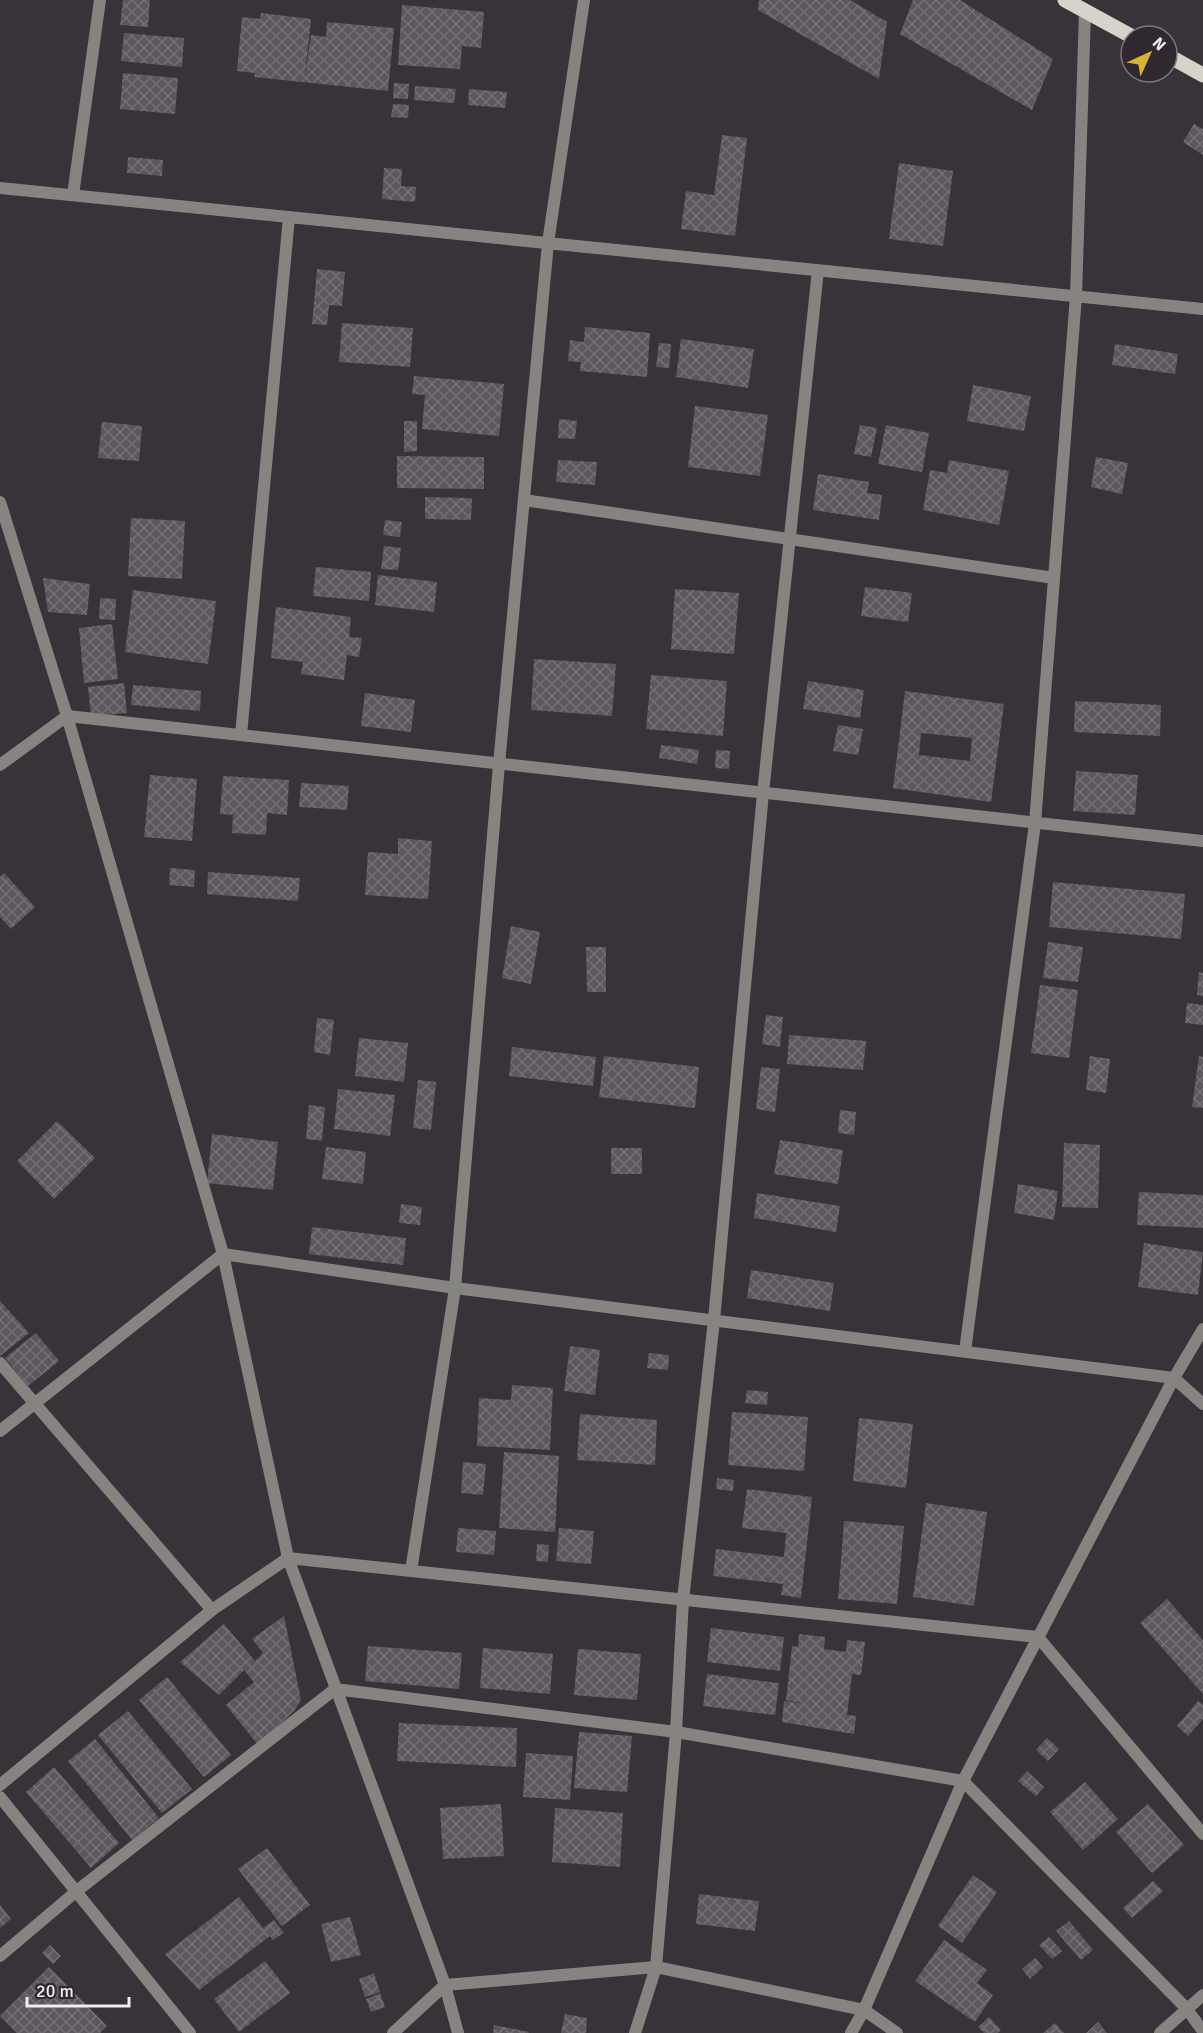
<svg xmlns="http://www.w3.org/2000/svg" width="1203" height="2033" viewBox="0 0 1203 2033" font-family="Signika,sans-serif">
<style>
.building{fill:url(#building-cross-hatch);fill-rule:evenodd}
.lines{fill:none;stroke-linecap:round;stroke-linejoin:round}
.minor{stroke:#868480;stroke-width:12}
.primary{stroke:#d7d3ca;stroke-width:15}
</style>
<defs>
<pattern id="building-cross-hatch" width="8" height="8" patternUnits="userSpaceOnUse" patternTransform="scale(1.5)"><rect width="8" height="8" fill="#5d565d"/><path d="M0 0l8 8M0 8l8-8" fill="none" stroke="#756e75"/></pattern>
</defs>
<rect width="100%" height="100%" fill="#393239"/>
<!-- building -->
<path class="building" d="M123 0H150L148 27 120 25Z
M759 0H850L887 22 879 79 758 10Z
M913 0H960L1053 59 1032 110 900 34Z
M402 5 484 12 481 48 462 46 460 69 398 65Z
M261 13 311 19 305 78 311 35 326 37 327 22 394 28 388 91 254 77 255 73 237 71 242 17 260 19Z
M124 33 184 38 182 67 121 61Z
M123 73 178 78 175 114 120 109Z
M394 83 409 84 408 99 393 98Z
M415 86 456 89 454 103 414 100Z
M469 89 507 92 505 108 468 105Z
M393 104 409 105 408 118 391 117Z
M1194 124 1203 129V155L1183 142Z
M722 135 747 138 735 236 681 229 686 191 714 195Z
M128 157 163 160 162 176 127 173Z
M899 163 953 171 943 246 889 239Z
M384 168 402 169 401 186 416 187 415 202 382 199Z
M317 269 345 272 342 306 329 305 327 325 312 324Z
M342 323 413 328 410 367 339 362Z
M585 327 650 333 647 377 580 371 581 362 568 361 570 340 584 342Z
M681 339 754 349 748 388 676 377Z
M659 343 671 344 669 368 656 367Z
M1115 344 1178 354 1175 374 1112 365Z
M414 376 504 384 499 436 422 429 425 395 412 394Z
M973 385 1031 396 1024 431 967 421Z
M695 406 768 415 760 476 688 467Z
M559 419 577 421 575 439 558 438Z
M404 421H417V451L404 452Z
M102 422 142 426 139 461 98 458Z
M860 425 877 428 871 457 854 454Z
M886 425 929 433 922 472 878 464Z
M397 456 484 457V489L397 488Z
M1096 457 1128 463 1122 494 1091 487Z
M558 460 597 462 595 485 556 482Z
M949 460 1009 471 999 525 923 510 930 470 947 473Z
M818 474 869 482 867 493 882 495 879 520 813 510Z
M425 497 472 498 471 520 425 519Z
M131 518 185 521 182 579 128 576Z
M385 520 402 522 400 537 383 535Z
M384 546 401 548 398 570 381 569Z
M316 567 371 572 369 601 313 596Z
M378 575 437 582 434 612 375 605Z
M43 578 90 584 87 615 48 612Z
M865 587 912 593 908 622 861 616Z
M675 589 739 593 734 654 671 649Z
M133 590 216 601 208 664 125 652Z
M100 598 116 599 115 620 99 619Z
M276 607 351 617 349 637 362 638 359 657 347 655 344 680 301 674 303 662 271 658Z
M112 624 118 679 84 683 79 628Z
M534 659 616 664 612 716 531 710Z
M651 675 727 681 723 736 646 729Z
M808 681 864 690 860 718 803 709Z
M124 683 127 713 91 716 88 687Z
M133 685 201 691 200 711 131 705Z
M905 691 1004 704 991 802 893 788ZM921 733 972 738 970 761 919 755Z
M365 693 415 700 411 732 361 726Z
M1075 701 1161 705 1160 736 1074 732Z
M838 725 863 729 858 755 833 751Z
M661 745 699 750 697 764 659 758Z
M716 750 730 751 729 769 715 768Z
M1076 771 1138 775 1135 815 1073 811Z
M150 775 197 779 192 841 144 837Z
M223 776 289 780 287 815 267 813 266 835 232 833 233 815 220 814Z
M301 783 349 786 347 810 299 807Z
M398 838 432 841 428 899 365 895 368 852 398 854Z
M170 868 195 870 194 887 169 885Z
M208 872 300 878 298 901 207 894Z
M4 873 35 907 11 929 0 917V877Z
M1053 882 1185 894 1181 939 1049 927Z
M511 926 540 932 531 984 502 978Z
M1048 942 1083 947 1078 982 1043 978Z
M586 947H606V992H587Z
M1199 972 1203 973V996L1197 995Z
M1040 985 1078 990 1069 1058 1031 1053Z
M1187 1003 1203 1005V1025L1185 1023Z
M766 1015 783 1017 780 1047 762 1044Z
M317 1018 334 1020 330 1055 314 1052Z
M789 1035 866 1041 863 1070 787 1064Z
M359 1038 408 1043 404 1082 355 1076Z
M512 1047 596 1057 593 1086 509 1076Z
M604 1056 699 1067 695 1108 599 1097Z
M1090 1056 1110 1059 1106 1093 1086 1090Z
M1199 1056 1203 1057V1108L1192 1107Z
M761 1067 780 1069 775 1112 756 1109Z
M418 1080 436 1082 431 1130 413 1128Z
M338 1089 395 1095 390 1136 334 1129Z
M309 1105 325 1107 322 1141 306 1139Z
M840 1110 856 1112 854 1135 838 1133Z
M57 1121 95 1158 54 1199 17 1161Z
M212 1134 278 1142 273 1190 207 1183Z
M780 1140 843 1150 838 1184 774 1174Z
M1064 1143 1100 1145 1098 1208 1062 1207Z
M326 1147 366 1152 363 1184 322 1179Z
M611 1148H642V1174H611Z
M1018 1184 1058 1191 1054 1220 1014 1213Z
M1139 1192 1203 1195V1228L1137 1225Z
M757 1193 840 1206 836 1232 754 1218Z
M401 1204 422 1207 420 1225 399 1223Z
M312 1227 406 1238 403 1265 309 1254Z
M1144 1243 1203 1252 1198 1295 1138 1287Z
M751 1270 834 1283 830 1311 747 1298Z
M0 1301 29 1333 0 1356Z
M36 1333 59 1361 28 1386 5 1358Z
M570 1346 600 1350 595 1395 564 1391Z
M649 1353 669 1355 668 1370 647 1368Z
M512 1385 553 1388 550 1450 477 1446 479 1398 511 1400Z
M747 1390 768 1392 767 1405 745 1403Z
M732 1412 808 1417 804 1471 728 1465Z
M580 1414 657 1420 655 1465 577 1460Z
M859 1418 913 1424 906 1488 853 1481Z
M504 1452 559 1456 555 1532 499 1528Z
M463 1462 486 1464 483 1495 461 1493Z
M717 1478 734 1480 733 1491 716 1489Z
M747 1489 812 1497 801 1598 781 1595 783 1584 713 1576 716 1549 784 1557 786 1533 742 1528Z
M926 1503 987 1512 974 1606 913 1597Z
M844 1521 904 1526 897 1604 838 1599Z
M458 1528 496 1531 494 1555 456 1552Z
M559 1528 594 1531 591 1564 556 1561Z
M537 1544 549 1545 548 1562 536 1561Z
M1167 1599 1203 1640V1694L1140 1623Z
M284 1616 301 1700 294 1711 258 1745 226 1705 254 1682 244 1670 219 1695 180 1662 224 1624 255 1661 263 1653 252 1639Z
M711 1628 784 1637 780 1671 707 1662Z
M799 1634 825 1637 824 1649 846 1652 847 1640 865 1642 861 1675 852 1674 847 1715 856 1716 854 1734 782 1722 784 1701 804 1704 786 1700 792 1646 798 1647Z
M368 1646 462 1653 459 1689 365 1681Z
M483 1648 553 1654 550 1694 480 1688Z
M578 1649 641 1654 637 1700 574 1695Z
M707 1674 779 1683 775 1715 703 1706Z
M167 1677 231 1755 204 1777 139 1700Z
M1198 1701 1203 1705V1719L1188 1736 1177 1726Z
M128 1711 192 1789 162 1813 98 1735Z
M399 1723 517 1728 516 1767 397 1761Z
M579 1732 632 1736 627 1792 574 1788Z
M1047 1738 1059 1749 1048 1761 1036 1750Z
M95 1739 159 1818 132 1840 68 1761Z
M526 1753 573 1756 570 1800 523 1797Z
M54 1767 119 1843 91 1868 26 1792Z
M1027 1771 1044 1787 1036 1796 1018 1781Z
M1085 1782 1118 1819 1083 1850 1050 1812Z
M501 1804 504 1856 443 1859 440 1808Z
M1148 1804 1184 1845 1152 1873 1116 1832Z
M555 1808 623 1813 620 1867 552 1862Z
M267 1848 310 1905 282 1926 238 1869Z
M973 1875 997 1892 962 1943 938 1926Z
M1153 1881 1163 1891 1132 1918 1123 1908Z
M699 1894 759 1901 755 1931 696 1924Z
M239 1897 263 1928 274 1920 284 1933 273 1940 270 1936 199 1990 165 1954Z
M0 1905 11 1919 0 1928Z
M350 1917 361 1955 331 1962 321 1924Z
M1069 1921 1093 1950 1081 1960 1056 1931Z
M1049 1937 1062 1951 1052 1959 1039 1945Z
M944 1940 987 1970 977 1983 993 1995 975 2022 915 1981Z
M50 1945 61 1956 53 1964 42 1953Z
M1035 1958 1043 1967 1030 1979 1022 1969Z
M265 1961 290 1993 239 2032 214 1999Z
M49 1967 107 2026 100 2033H17L0 2016Z
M374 1973 380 1992 365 1997 359 1979Z
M380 1993 385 2007 371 2012 366 1999Z
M565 2014 587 2018 586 2033H561Z
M989 2017 1001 2030 998 2033H984L978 2027Z
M1098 2022 1107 2033H1086Z
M1055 2023 1064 2033H1043Z
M494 2025 529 2032 528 2033H493Z"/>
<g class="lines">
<!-- minor -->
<path class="minor" d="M0 188 1203 309
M73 195 100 0
M524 500 1054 578
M0 502 67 716 223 1254 288 1558 445 1985 458 2033
M241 735 289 217
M0 765 67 716 1203 841
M965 1351 1035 823 1076 296 1085 11
M0 1363 212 1610
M0 1431 223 1254 455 1288 1174 1378 1203 1404
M411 1571 455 1288 499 764 548 243 584 0
M0 1785 212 1610 288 1558 1038 1637 1203 1834
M0 1797 190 2033
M0 1956 78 1890 335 1689 676 1732 963 1781 1186 2008 1203 2031
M393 2033 445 1985 656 1967 864 2010 897 2033
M635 2033 656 1967 676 1732 683 1600 714 1320 763 793 818 270
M851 2033 864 2010 963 1781 1174 1378 1203 1329
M1160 2033 1203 1995"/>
<!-- primary -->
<path class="primary" d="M1065 0 1131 36
M1167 55 1203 75"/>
</g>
<!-- north arrow -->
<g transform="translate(1149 54) rotate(45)"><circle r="28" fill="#2f282f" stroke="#7d767d" stroke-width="1.5"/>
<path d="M0-4.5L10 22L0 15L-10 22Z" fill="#d9b334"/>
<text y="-9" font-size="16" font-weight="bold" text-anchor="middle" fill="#f1ecf1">N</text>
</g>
<!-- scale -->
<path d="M27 1997v9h102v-9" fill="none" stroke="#f1ecf1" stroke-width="3"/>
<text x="36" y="1997" font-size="18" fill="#f1ecf1" stroke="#2f282f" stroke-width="4.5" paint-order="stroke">20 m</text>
</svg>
